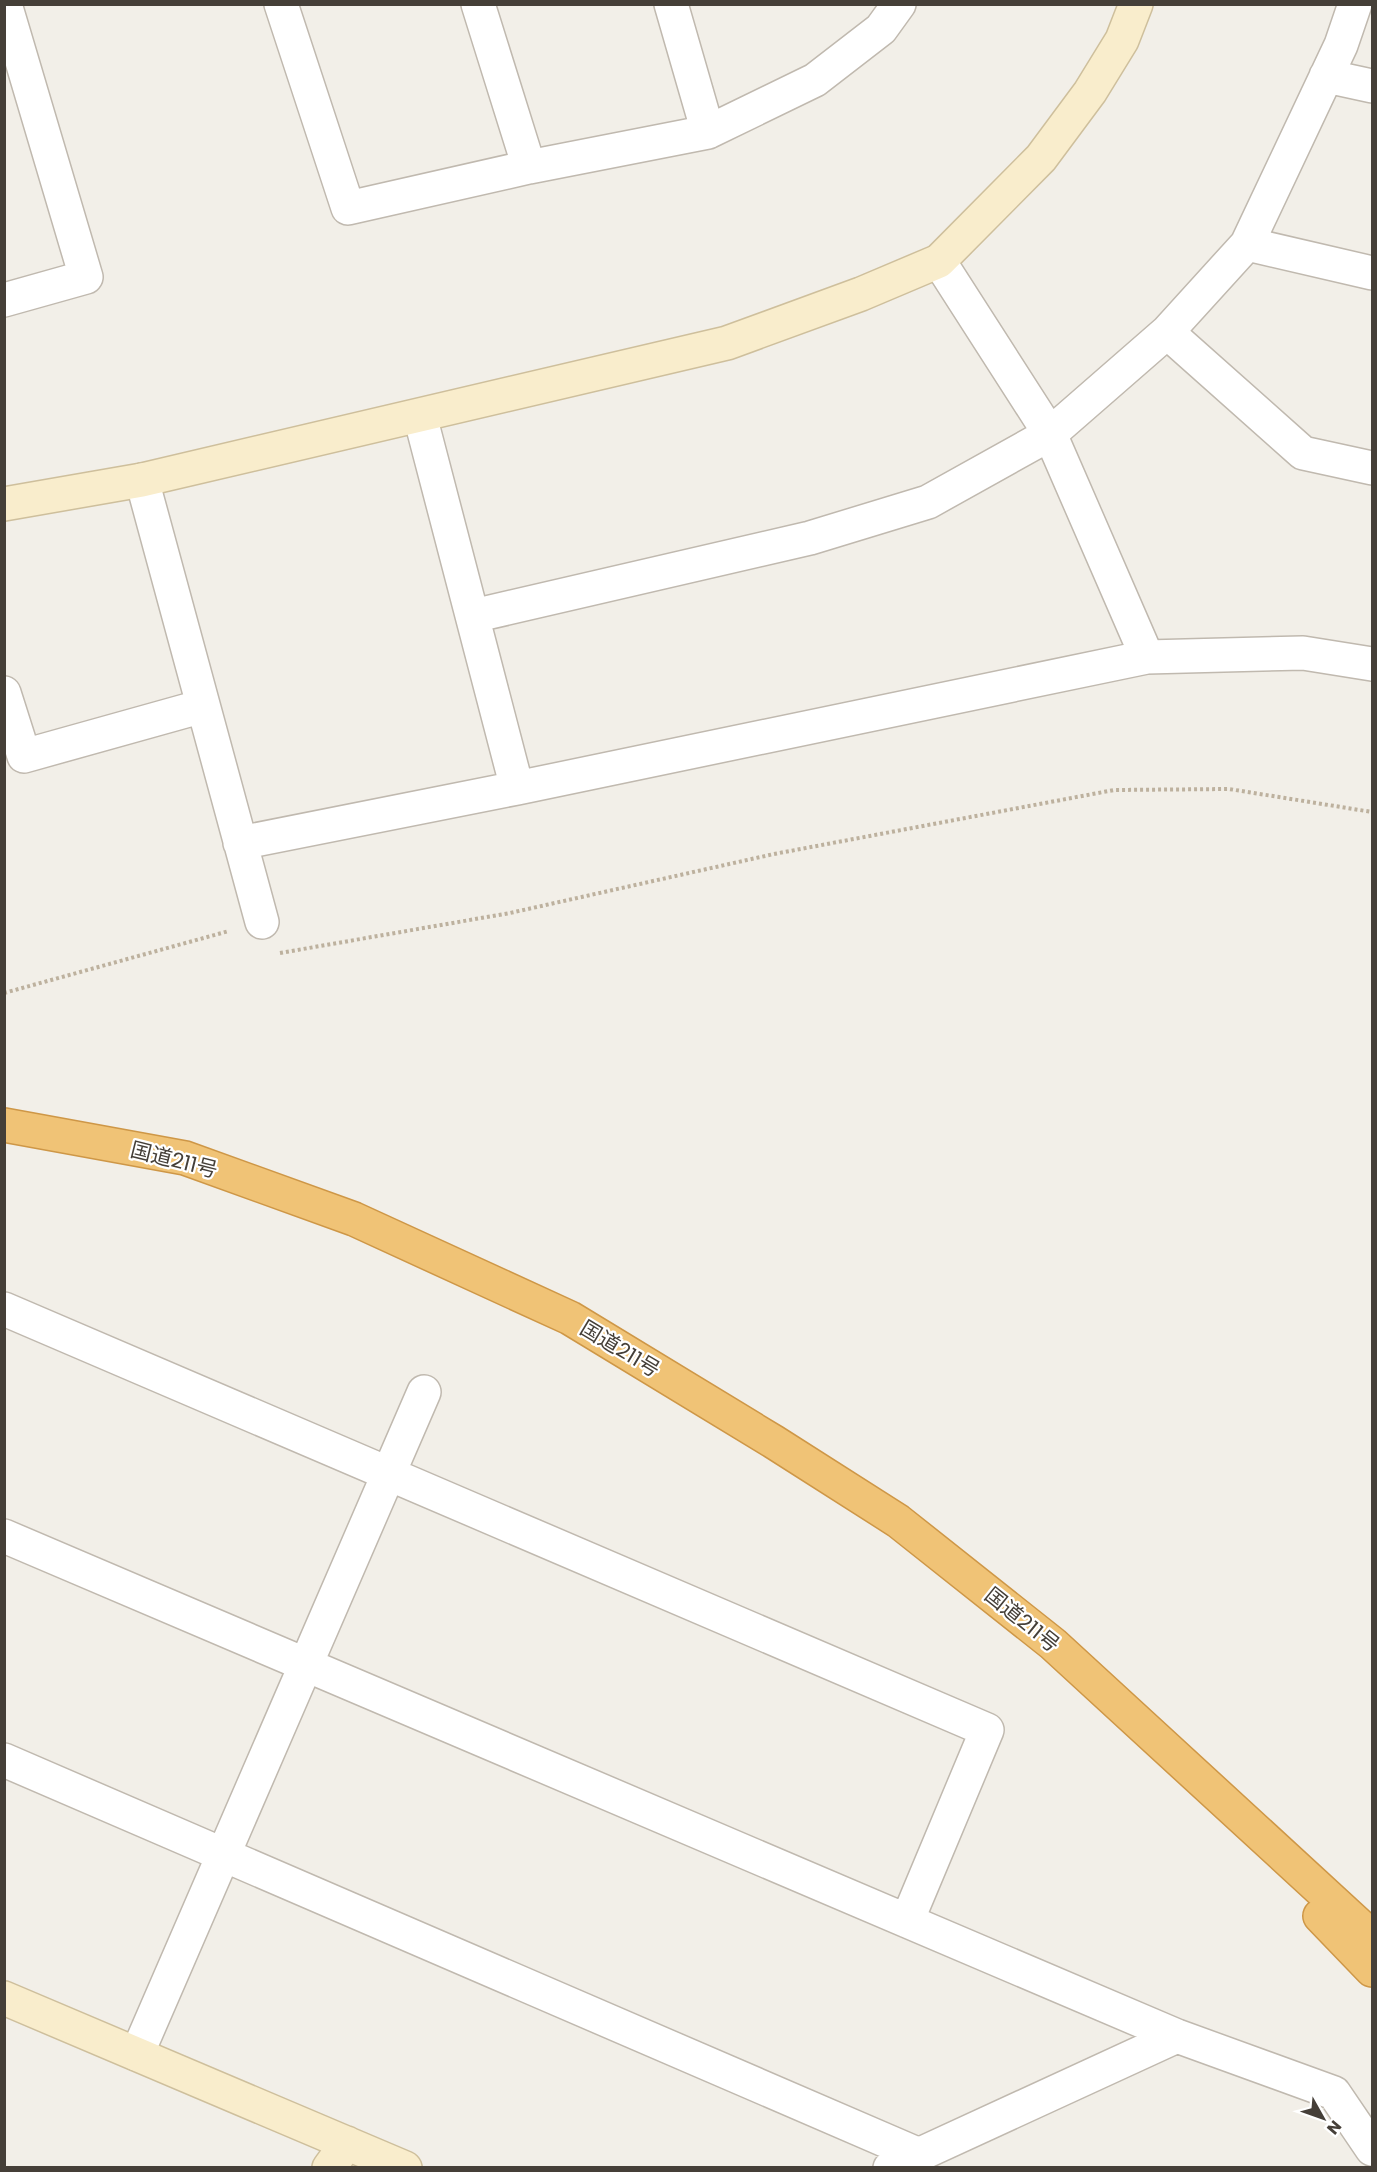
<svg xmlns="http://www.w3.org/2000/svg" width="1377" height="2172" viewBox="0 0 1377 2172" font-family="Poppins,'Noto Sans JP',sans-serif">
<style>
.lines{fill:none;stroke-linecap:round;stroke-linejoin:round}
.street-casing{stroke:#c0b9af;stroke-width:36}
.secondary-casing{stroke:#cebf9c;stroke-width:36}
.highway-casing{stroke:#ce9747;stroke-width:36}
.path{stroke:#bdb19e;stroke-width:4;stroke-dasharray:3 3;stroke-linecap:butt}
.street{stroke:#fff;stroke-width:33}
.secondary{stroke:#f9edcc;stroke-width:33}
.highway{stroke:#f0c376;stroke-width:33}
.labels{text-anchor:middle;stroke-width:4.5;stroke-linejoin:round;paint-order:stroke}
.street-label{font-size:21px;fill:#453f38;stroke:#fff}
</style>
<rect width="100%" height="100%" fill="#f2efe8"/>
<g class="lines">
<defs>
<path id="street" d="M281 4 348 208 529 167 708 132 815 80 881 29 899 4
M478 4 529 167
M671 4 708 132
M1326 76 1372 86
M1247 244 1372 273
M939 261 1050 434 1147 657
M4 300 86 277 5 4
M1167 332 1303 453 1372 468
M420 416 517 788
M142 480 262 922
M473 616 810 538 928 502 1050 434 1167 332 1247 244 1341 45 1355 4
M4 693 24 756 203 706
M240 843 517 788 1147 657 1303 653 1372 664
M4 1309 987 1730 907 1921
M4 1536 1177 2036 1334 2093 1372 2149
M4 1760 917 2154
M137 2054 424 1392
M890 2168 1177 2036"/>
<path id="secondary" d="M4 504 142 480 727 343 861 294 939 261 1041 158 1090 92 1122 40 1136 4
M4 1998 405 2168
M329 2168 347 2143"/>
<path id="highway" d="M4 1125 185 1158 354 1219 570 1318 774 1442 898 1521 1053 1644 1372 1937
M1320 1916 1372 1970"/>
</defs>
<!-- street casing -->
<use href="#street" class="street-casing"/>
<!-- secondary casing -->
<use href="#secondary" class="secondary-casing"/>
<!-- highway casing -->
<use href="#highway" class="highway-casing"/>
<!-- path -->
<path class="path" d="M280 953 510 913 774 854 1114 790 1229 789 1372 812
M4 993 229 931"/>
<!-- street -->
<use href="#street" class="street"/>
<!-- secondary -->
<use href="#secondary" class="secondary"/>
<!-- highway -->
<use href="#highway" class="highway"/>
</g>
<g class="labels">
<!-- street labels -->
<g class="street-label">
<text transform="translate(174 1160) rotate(14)" y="7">国道211号</text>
<text transform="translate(620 1349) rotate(31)" y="7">国道211号</text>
<text transform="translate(1022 1620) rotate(39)" y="7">国道211号</text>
</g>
</g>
<!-- border -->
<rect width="1377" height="2172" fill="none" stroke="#453f38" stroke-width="12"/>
<!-- north arrow -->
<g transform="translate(1323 2118) rotate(130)" stroke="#ffffff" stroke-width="4.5" paint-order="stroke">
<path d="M0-4.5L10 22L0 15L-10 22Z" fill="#453f38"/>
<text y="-9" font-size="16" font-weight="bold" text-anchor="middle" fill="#453f38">N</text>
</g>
</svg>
